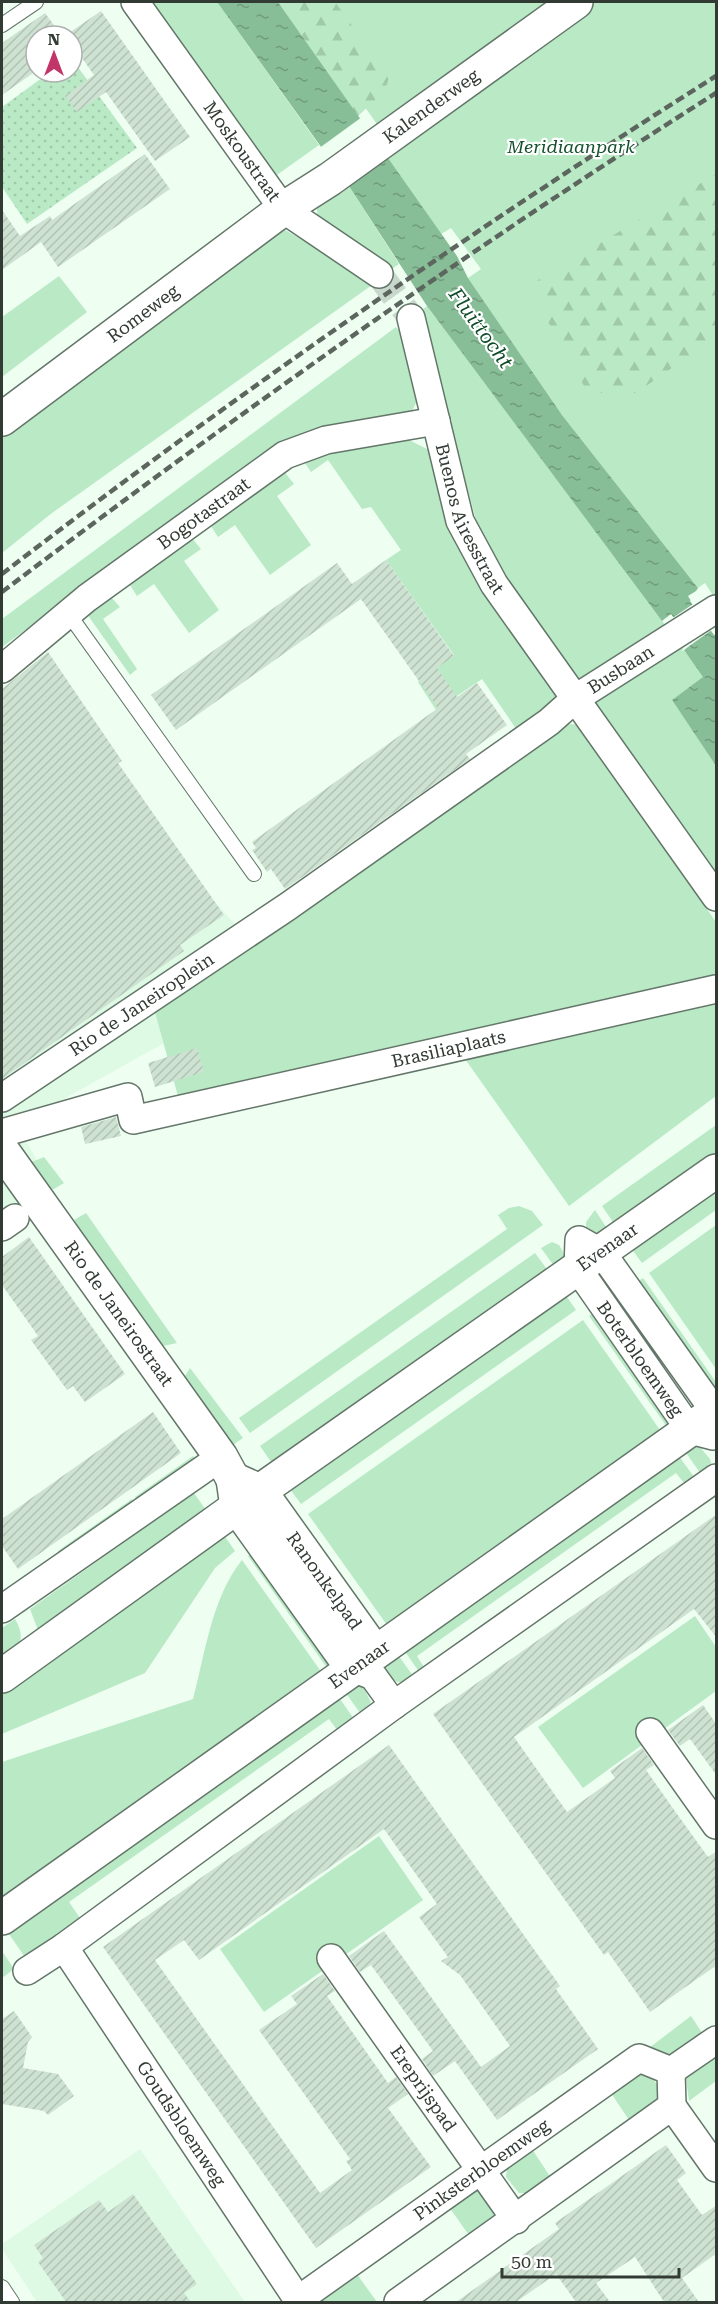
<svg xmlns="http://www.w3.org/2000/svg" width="718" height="2304" viewBox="0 0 718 2304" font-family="'Roboto Serif',serif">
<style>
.built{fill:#defae5}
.green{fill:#b9e9c5}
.forest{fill:url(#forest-firs)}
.garden{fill:url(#garden-dots)}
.water{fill:url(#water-ripples)}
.pier{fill:#eefff2}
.building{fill:url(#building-hatch)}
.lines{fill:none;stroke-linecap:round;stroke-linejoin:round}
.street-tunnel{stroke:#c8d8cc;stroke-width:27;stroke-dasharray:27 14;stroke-linecap:butt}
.lane-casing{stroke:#647669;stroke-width:16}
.street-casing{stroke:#647669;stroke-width:30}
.secondary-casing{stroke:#647669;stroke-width:36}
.lane{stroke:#fff;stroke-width:14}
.street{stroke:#fff;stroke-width:27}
.secondary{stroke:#fff;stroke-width:33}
.rail{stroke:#5c655e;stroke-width:4.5;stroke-dasharray:9 4.5;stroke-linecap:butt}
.labels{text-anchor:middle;stroke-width:4.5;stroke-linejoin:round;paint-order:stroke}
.street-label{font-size:18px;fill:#323a34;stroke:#fff}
.park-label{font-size:18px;font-style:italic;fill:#13502c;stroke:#fff}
.water-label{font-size:20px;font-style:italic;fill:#0f4d29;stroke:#fff}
</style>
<defs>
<pattern id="forest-firs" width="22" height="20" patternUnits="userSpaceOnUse" patternTransform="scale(1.5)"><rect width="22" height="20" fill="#b9e9c5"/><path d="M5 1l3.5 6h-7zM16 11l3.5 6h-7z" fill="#a0c9aa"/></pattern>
<pattern id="garden-dots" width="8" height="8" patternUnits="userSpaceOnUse" patternTransform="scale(1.5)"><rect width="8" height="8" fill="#b9e9c5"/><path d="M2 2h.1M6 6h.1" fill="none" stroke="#a0c9aa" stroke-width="1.8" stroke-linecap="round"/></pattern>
<pattern id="water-ripples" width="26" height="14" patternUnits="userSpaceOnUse" patternTransform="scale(1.5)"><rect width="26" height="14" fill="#88be97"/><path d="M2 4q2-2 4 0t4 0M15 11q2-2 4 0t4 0" fill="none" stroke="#709b7c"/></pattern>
<pattern id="building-hatch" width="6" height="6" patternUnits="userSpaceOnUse" patternTransform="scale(1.5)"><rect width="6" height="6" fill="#cee2d2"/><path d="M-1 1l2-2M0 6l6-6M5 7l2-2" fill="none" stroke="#b1c3b5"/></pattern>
</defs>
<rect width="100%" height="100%" fill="#eefff2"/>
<!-- built -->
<path class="built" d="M195 880 283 977 17 1125 55 1192 2 1230V991Z
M140 2149 245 2302H37L2 2249V2244Z"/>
<!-- green -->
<path class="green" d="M152 2H217L319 145 274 177Z
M290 2H716V600L705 583 698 588 562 415 468 278 481 269 451 228 441 234 385 155 394 148Z
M347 183 399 264 389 271 318 218 316 203Z
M276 225 324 252 372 285 52 513 2 553V430Z
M59 276 87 312 2 377V317Z
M427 306 704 677 672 700 716 766V879L505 579 478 528 427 336 417 314Z
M396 327 402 334 417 401 412 411 274 449 2 647V619Z
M405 438 433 452 553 684 557 696 555 705 519 733 482 679 436 710 418 682 454 655 386 560 401 550 371 507 362 509 328 460 311 472 302 459 332 449Z
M283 470 294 484 277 496 311 545 270 575 235 525 218 537 209 523Z
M191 537 201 549 184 561 219 610 189 633 154 584 137 596 128 582Z
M110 596 120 607 103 619 137 669 130 675 87 614Z
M571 724 578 725 716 922V1096L569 1206 465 1059 185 1122 155 1012 562 726Z
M716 1125V1161L619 1231 602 1206Z
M44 1157 64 1183 54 1189 43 1188 27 1164Z
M716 1177V1210L642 1263 625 1240Z
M519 1206 532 1211 543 1225 250 1433 239 1418 507 1229 498 1215 509 1208Z
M595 1210 610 1233 598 1236 586 1228V1222Z
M86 1213 177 1343 163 1346 151 1341 74 1220Z
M716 1225V1369L649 1273Z
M552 1242 559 1245C566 1255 566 1262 557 1270L541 1248Z
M535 1253 552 1276 278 1472 260 1446Z
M643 1278 716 1382V1399L634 1284Z
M560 1287 576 1310 301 1504 284 1481Z
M598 1309 675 1419 672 1434 589 1316Z
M583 1320 667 1440 392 1632 308 1514Z
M190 1368 243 1438 227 1449 183 1379Z
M684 1445 700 1447 710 1459 712 1467 703 1477 682 1447Z
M673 1448 697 1481 688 1488 676 1473 417 1656 427 1672 422 1676 399 1643Z
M193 1456 200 1467 142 1508 135 1497Z
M194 1493 208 1513 39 1633 30 1609Z
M132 1499 139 1510 63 1560 58 1551Z
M219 1528 235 1551 215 1568 145 1673 2 1734V1683Z
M257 1550 337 1662 332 1675 248 1556Z
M242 1560 327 1680 2 1908V1762L193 1699C205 1654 212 1597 242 1560Z
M695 1616 716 1647V1691L583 1788 538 1727Z
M15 1619C28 1640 17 1651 2 1666V1628Z
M393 1648 416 1680C398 1685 394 1683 383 1668Z
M340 1685H362L371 1702 363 1717Z
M333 1689 356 1722 340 1734 329 1719 69 1902 80 1918 27 1960 2 1924Z
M379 1836 423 1900 264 2012 220 1949Z
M2 1951 14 1969 2 1978Z
M691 2016 716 2054V2081L689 2101 685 2071 645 2051Z
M635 2074 650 2075 661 2090V2104L633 2126 609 2090Z
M530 2146 553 2181 535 2193H519L506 2177 508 2162Z
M472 2187 487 2192 500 2222 473 2241 447 2204Z
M354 2270 377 2302H314Z"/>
<!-- forest -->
<path class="forest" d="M278 2H335L389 77 385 91 358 116Z
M716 174V337L636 393H588L528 286Z"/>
<!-- garden -->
<path class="garden" d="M72 59 137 148 27 224 2 187V107L50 72H72Z"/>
<!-- water -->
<path class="water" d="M217 2H278L457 256 468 278 562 415 698 588 690 601 714 635 716 634V766L672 700 703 677 684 650 692 643 671 614 662 621 427 306 347 183Z"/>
<!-- pier -->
<path class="pier" d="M362 117 387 153 344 184 318 149Z
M701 588 694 601 713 629 681 652 688 643 671 619 693 604 688 596Z"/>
<!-- building -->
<path class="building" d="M101 11 190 137 155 161 106 92 77 112 65 96 94 75 72 44V36L66 35Z
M45 13 62 36H36V71L2 95V43Z
M145 154 170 189 58 267 41 242 2 270V210L20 236 50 216 52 220Z
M386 560 454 656 437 668 457 697 477 683 507 725 466 754 470 759 285 889 271 869 267 872 252 850 256 848 252 842 438 708 361 599 176 730 151 695 337 563 352 584Z
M48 652 122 761 118 763 224 915 180 945 184 951 2 1079V689Z
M197 1048 204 1072 155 1087 148 1063Z
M116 1117 121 1136 85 1144 81 1127Z
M29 1237 125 1374 85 1402 73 1386 67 1390 31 1340 38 1336 2 1285V1257Z
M153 1412 181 1453 18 1569 2 1546V1519Z
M717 1514V1638L694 1609 514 1737 567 1812 615 1778 610 1771 642 1748 654 1765 646 1770 677 1814 708 1857 717 1851V1965L650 2012 608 1952 604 1955 433 1714Z
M703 1705 717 1725V1776L690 1739 680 1746 668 1730Z
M389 1745 560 1986 556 1989 598 2049 497 2120 455 2061 433 2076 422 2059 433 2051 371 1965 360 1972 349 1956 384 1931 481 2067 510 2046 460 1975 441 1961 448 1957 419 1917 437 1904 384 1829 199 1960 184 1940 155 1960 320 2193 352 2170 346 2161 350 2159 259 2030 297 2004 291 1996 323 1974 335 1991 327 1996 388 2083 396 2077 408 2094 388 2108 431 2167 316 2248 103 1947Z
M14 2011 32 2037 28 2042 23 2068 58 2074 74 2096 48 2115 44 2111 2 2104V2019Z
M666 2145 686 2173 677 2180 702 2215 717 2205V2253L682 2278 699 2302H664L635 2257 596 2283 610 2302H576L556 2274 516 2302H456L559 2229 555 2223Z
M133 2194 197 2284 184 2293 191 2302H66L38 2262 43 2258 34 2245 99 2200 108 2212Z"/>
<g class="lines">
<!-- street-tunnel -->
<path class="street-tunnel" d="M379 274 411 318"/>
<defs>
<path id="lane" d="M2 25 36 2
M68 613 254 874
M2 2287 12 2302"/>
<g id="street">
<path id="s1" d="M135 2 283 209 379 274"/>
<path id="s2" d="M411 318 460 521 494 584 716 897"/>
<path id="s3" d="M2 669 87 598 285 455 326 440 436 421"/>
<path id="s4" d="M2 1098 287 907 549 722 576 698 716 609"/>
<path id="s5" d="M2 1133 128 1097 133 1120 716 989"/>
<path d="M2 1227 15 1218"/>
<path d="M579 1240 602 1253 715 1412 713 1436 690 1430 578 1269Z"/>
<path d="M2 1609 221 1457"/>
<path d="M352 1668 373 1676 394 1705"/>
<path d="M650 1732 716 1825"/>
<path id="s6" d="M64 1947 298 2300"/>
<path id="s7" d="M331 1958 516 2220"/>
<path d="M27 1971 64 1947 394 1705 716 1478"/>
<path d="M671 2071 716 2040"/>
<path d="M672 2106 716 2168"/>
<path id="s8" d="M298 2300 639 2058 671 2071 672 2106"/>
<path d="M398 2302 672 2106"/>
</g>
<g id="secondary">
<path id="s9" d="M2 419 283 209 330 179 576 2"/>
<path id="s10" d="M2 1150 221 1457 233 1479"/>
<path id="s11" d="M352 1668 237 1507 233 1479 260 1491 375 1652"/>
<path id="s12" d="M2 1676 237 1507 716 1171"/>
<path id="s13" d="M2 1918 716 1411"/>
</g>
</defs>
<!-- lane casing -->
<use href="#lane" class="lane-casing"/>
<!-- street casing -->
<use href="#street" class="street-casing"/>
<!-- secondary casing -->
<use href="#secondary" class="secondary-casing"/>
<!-- lane -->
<use href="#lane" class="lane"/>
<!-- street -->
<use href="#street" class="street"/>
<!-- secondary -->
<use href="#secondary" class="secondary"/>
<!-- rail -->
<path class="rail" d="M2 574C232 397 471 231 716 76
M2 592C234 416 470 249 716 93"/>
</g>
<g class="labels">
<!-- street labels -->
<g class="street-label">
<text dy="6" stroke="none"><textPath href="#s9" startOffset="531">Kalenderweg</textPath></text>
<text dy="6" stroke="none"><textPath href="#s1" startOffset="184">Moskoustraat</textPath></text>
<text dy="6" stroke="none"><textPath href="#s9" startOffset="176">Romeweg</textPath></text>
<text dy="6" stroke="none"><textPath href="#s3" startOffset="255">Bogotastraat</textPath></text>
<text dy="6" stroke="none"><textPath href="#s2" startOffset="210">Buenos Airesstraat</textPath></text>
<text dy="6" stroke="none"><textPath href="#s4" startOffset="753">Busbaan</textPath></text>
<text dy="6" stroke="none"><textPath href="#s4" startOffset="168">Rio de Janeiroplein</textPath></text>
<text dy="6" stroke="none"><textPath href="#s5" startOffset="478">Brasiliaplaats</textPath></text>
<text dy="6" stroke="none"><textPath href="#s12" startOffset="742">Evenaar</textPath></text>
<text dy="6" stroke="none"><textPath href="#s10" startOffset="201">Rio de Janeirostraat</textPath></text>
<text transform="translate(640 1359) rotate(55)" y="6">Boterbloemweg</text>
<text dy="6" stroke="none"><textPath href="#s11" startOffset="366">Ranonkelpad</textPath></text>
<text dy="6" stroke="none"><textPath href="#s13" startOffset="438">Evenaar</textPath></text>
<text dy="6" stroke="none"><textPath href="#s7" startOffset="160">Ereprijspad</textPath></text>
<text dy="6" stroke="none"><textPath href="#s6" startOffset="212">Goudsbloemweg</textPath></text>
<text dy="6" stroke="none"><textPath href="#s8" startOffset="225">Pinksterbloemweg</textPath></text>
</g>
<!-- park labels -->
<g class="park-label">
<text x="571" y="153">Meridiaanpark</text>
</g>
<!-- water labels -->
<g class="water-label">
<text transform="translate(481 328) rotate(54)" y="7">Fluittocht</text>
</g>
</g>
<!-- border -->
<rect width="718" height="2304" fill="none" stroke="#323a34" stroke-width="6"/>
<!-- north arrow -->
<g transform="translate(54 54)"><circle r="28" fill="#ffffff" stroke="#adb0ae" stroke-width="1.5"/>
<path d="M0-4.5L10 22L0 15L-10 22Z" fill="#c13569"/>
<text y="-9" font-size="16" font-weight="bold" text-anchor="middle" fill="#323a34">N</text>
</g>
<!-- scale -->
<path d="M502 2268v9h177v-9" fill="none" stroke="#323a34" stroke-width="3"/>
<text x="511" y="2268" font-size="18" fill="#323a34" stroke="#ffffff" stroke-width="4.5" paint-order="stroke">50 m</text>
</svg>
